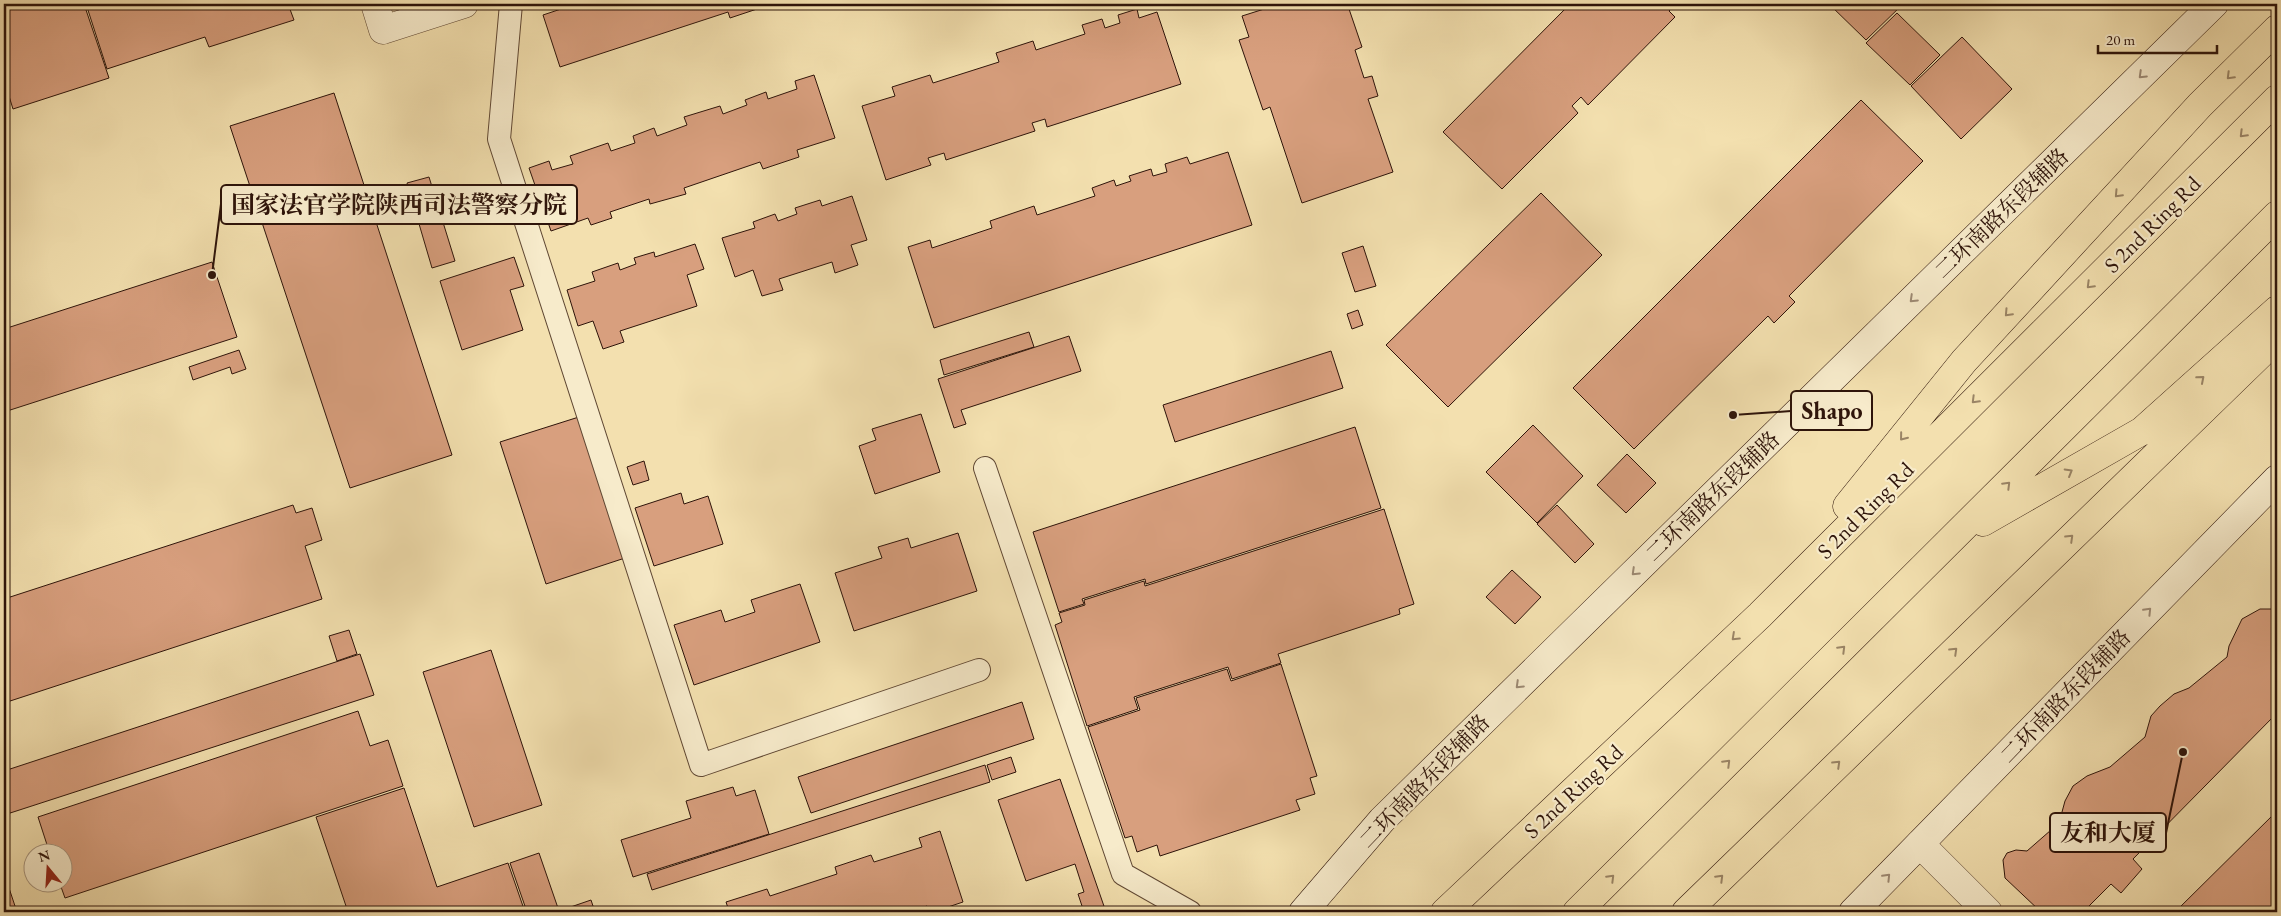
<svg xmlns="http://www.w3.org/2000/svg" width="2281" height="916" viewBox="0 0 2281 916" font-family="'EB Garamond','Noto Serif SC',serif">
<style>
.building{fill:#d89f7e;stroke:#2e140a}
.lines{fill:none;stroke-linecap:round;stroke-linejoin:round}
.lane-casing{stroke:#5f4733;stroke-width:24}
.street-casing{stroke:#5f4733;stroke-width:29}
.secondary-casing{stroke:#2e140a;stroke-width:29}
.highway-casing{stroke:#2e140a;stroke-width:29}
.lane{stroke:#f7ebcb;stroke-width:22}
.street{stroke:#f7ebcb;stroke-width:28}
.secondary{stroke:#f7ebcb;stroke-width:28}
.highway{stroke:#f3e0af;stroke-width:28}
.oneway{stroke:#9d8a74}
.oneway2{stroke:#9a8465}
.labels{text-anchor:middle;stroke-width:4.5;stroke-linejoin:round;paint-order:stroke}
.street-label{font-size:22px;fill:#2e140a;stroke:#f7ebcb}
.leader{fill:none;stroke:#2e140a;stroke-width:2}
.callout-dot{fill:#2e140a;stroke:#f7ebcb;stroke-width:2}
.callout{fill:#f7ebcb;stroke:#2e140a;stroke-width:2}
.callout-label{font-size:24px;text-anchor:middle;font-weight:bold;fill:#2e140a}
</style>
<rect width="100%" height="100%" fill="#f3e0af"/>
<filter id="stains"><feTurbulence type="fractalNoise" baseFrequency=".004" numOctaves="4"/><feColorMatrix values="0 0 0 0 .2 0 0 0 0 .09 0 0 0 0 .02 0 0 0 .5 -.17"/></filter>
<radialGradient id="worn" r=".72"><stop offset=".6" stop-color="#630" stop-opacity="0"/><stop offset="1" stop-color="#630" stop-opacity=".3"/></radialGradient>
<!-- building -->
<path class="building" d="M4 4H84L109 78 13 109 4 80Z
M86 4H288L294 20 209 47 205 37 107 69Z
M576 4H768L769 5 730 18 728 12 560 67 543 15Z
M1280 4H1338L1340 9 1348 6 1362 47 1355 50 1364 78 1372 76 1378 96 1368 99 1393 172 1302 203 1270 107 1263 110 1239 40 1249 37 1242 16Z
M1570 4H1675L1669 11 1675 17 1588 105 1581 97 1572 106 1578 113 1502 189 1443 132Z
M1679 4H1691L1685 10Z
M1829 4H1903L1866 40Z
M1137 9 1139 18 1157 12 1181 84 1047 127 1045 119 1032 123 1035 131 946 160 944 153 928 158 931 165 886 180 862 106 895 96 892 87 930 75 933 83 999 62 996 53 1033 41 1036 50 1085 34 1082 25 1102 19 1105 28 1120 23 1118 15Z
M1897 13 1940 55 1910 85 1866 43Z
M1962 37 2012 89 1961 139 1911 86Z
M814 75 835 138 797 150 799 157 763 169 760 162 684 188 686 194 650 204 649 199 610 212 612 218 591 225 588 218 551 231 529 168 549 161 552 170 573 164 570 156 608 143 611 151 635 143 633 136 654 128 657 136 687 125 684 117 720 106 723 114 747 105 745 100 766 92 768 99 797 89 795 81Z
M4 87 8 101 4 102Z
M334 93 452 455 350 488 230 126Z
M1861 100 1923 161 1789 296 1795 302 1774 323 1768 316 1634 449 1573 388Z
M1228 152 1252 225 934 328 908 247 930 240 932 248 992 228 990 221 1034 206 1037 215 1095 196 1092 188 1114 180 1116 186 1131 181 1129 176 1151 169 1153 176 1167 172 1165 164 1187 157 1190 164Z
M429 177 455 261 432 268 407 183Z
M1541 193 1602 255 1448 407 1386 345Z
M852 196 867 240 851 245 858 265 835 273 832 262 779 279 783 290 762 296 753 270 735 277 722 238 755 228 753 222 775 214 778 221 797 214 795 208 820 200 822 206Z
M695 244 704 269 687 275 697 306 620 331 624 342 603 349 593 321 578 326 567 290 595 281 592 272 618 263 620 270 636 264 634 258 654 252 655 257Z
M1363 246 1376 286 1355 292 1342 253Z
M514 257 524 286 510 290 523 330 462 350 440 281Z
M212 262 237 337 4 412V329Z
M1358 310 1363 325 1352 329 1347 314Z
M1029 332 1034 347 944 375 940 360Z
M1069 336 1081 371 961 410 966 424 954 428 938 379Z
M239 350 246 369 232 374 230 367 193 380 189 367Z
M1331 351 1343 388 1175 442 1163 405Z
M921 414 940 472 875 494 859 446 876 440 872 429Z
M582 416 628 557 546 584 500 442Z
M1533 425 1583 476 1537 523 1486 472Z
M1355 427 1381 508 1146 584 1145 579 1082 599 1084 604 1059 612 1033 532Z
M1627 454 1656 483 1626 513 1597 485Z
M644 461 649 480 633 485 627 467Z
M681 493 684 504 708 496 723 544 654 566 635 508Z
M293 505 296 513 312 508 322 540 305 546 322 599 4 703V599Z
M1557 505 1594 544 1575 563 1537 524Z
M1384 509 1414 604 1399 609 1400 614 1278 654 1281 663 1232 679 1228 667 1134 697 1138 709 1087 726 1055 625 1062 622 1059 613 1085 605 1084 600 1144 581 1145 586Z
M958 533 977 591 854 631 835 573 882 558 878 547 908 538 911 548Z
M1512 570 1541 597 1515 624 1486 597Z
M800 584 820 642 694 685 674 625 721 610 725 622 755 612 751 600Z
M2277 604V713L2133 859 2142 869 2121 893 2111 884 2083 912H2041L2005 878 2003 860 2007 853 2016 850 2027 851 2059 823 2065 801 2073 786 2087 776 2110 767 2145 737 2151 716 2160 706 2174 694 2189 688 2227 657 2229 646 2242 619 2260 609H2272Z
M349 630 357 654 337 661 329 636Z
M491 650 542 805 474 827 423 672Z
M360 654 374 695 4 815V771Z
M1281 664 1317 776 1310 778 1315 794 1296 800 1300 810 1160 856 1157 845 1137 852 1132 836 1125 838 1088 727 1140 710 1136 698 1227 669 1231 681Z
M1022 702 1034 739 811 813 798 777Z
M358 711 370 746 388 740 403 786 65 898 60 884H62V854H50L38 817Z
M1011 757 1016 772 992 780 987 765Z
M985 765 990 782 652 890 647 874Z
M1060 779 1106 912H1084L1078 894 1084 892 1075 864 1026 881 998 800Z
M733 787 736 796 755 790 769 834 633 877 621 840 691 818 686 801Z
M404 788 437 887 508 863 525 912H348L316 817Z
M2277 811V912H2175Z
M940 831 963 902 933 912H929L927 906 908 912H727L729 911 726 902 767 889 770 896 837 874 835 867 871 855 874 862 922 847 919 838Z
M539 853 559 911 591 900 595 912H527L510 863Z
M4 873 17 912H4Z"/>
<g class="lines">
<defs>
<path id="lane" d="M511 4 499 139 701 765 979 670
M985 468 1123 874 1190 912"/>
<path id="street" d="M375 4 383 30 464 4
M1920 844 1988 912"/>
<path id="secondary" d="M1303 912 1382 820 2214 4
M1853 912 2277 479"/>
<path id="highway" d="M1847 506 1964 361 2200 105 2277 29
M1983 522 2142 431 2277 310
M1445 912 1760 615 2277 99
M1577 912 2277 215
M1686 912 2277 338"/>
</defs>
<!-- lane casing -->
<use href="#lane" class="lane-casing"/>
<!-- street casing -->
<use href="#street" class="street-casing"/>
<!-- secondary casing -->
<use href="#secondary" class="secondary-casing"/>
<!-- highway casing -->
<use href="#highway" class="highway-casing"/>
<!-- lane -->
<use href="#lane" class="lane"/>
<!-- street -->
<use href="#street" class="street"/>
<!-- secondary -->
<use href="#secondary" class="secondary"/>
<!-- highway -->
<use href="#highway" class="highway"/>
</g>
<!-- one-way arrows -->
<defs><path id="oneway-chevron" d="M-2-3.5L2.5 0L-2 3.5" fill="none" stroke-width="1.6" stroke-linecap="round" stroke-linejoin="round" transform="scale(1.25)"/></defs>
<g class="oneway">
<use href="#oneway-chevron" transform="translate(2142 75) rotate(136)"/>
<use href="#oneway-chevron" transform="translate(1913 299) rotate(136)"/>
<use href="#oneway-chevron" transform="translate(1635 572) rotate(136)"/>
<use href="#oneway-chevron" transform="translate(2148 611) rotate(-46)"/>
<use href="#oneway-chevron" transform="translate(1519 685) rotate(136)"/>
<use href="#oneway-chevron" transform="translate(1887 877) rotate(-46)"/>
</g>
<g class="oneway2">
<use href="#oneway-chevron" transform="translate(2230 76) rotate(135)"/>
<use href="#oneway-chevron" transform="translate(2243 134) rotate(135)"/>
<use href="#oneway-chevron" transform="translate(2118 194) rotate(133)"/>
<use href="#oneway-chevron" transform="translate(2090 285) rotate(135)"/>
<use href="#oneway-chevron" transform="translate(2008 313) rotate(133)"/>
<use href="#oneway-chevron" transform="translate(2201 379) rotate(-41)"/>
<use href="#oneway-chevron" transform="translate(1975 400) rotate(135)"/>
<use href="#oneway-chevron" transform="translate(1903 437) rotate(129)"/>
<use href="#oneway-chevron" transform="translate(2069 472) rotate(-30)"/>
<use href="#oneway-chevron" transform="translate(2007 485) rotate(-45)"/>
<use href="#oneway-chevron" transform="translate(2070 538) rotate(-44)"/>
<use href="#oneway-chevron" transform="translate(1735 637) rotate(137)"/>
<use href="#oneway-chevron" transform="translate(1842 649) rotate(-45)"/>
<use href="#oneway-chevron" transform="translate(1954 651) rotate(-44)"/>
<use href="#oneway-chevron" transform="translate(1727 763) rotate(-45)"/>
<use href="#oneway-chevron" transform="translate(1837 764) rotate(-44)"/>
<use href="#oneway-chevron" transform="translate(1611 878) rotate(-45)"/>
<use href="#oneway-chevron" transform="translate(1720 878) rotate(-45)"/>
</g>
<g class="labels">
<!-- street labels -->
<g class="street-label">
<text transform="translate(2001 213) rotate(-44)" y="8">二环南路东段辅路</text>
<text transform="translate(2152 224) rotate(-45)" y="8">S 2nd Ring Rd</text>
<text transform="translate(1712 496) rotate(-44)" y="8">二环南路东段辅路</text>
<text transform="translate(1865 510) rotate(-45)" y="8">S 2nd Ring Rd</text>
<text transform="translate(2065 696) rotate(-46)" y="8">二环南路东段辅路</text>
<text transform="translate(1424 781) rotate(-46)" y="8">二环南路东段辅路</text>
<text transform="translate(1573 791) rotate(-43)" y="8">S 2nd Ring Rd</text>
</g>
</g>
<!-- callouts -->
<path class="leader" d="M212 275L221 204M1733 415L1791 411M2183 752L2166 833"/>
<g class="callout-dot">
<circle cx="212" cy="275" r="5"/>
<circle cx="1733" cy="415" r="5"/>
<circle cx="2183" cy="752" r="5"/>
</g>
<g class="callout">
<rect x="221" y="185" width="356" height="39" rx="5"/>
<rect x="1791" y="391" width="81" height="39" rx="5"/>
<rect x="2050" y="813" width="116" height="39" rx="5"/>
</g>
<g class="callout-label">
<text x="399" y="213">国家法官学院陕西司法警察分院</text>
<text x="1832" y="419">Shapo</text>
<text x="2108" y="841">友和大厦</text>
</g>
<!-- margin -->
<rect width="2281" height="916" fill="none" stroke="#f3e0af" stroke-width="20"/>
<rect x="5" y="5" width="2271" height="906" fill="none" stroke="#2e140a" stroke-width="2.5"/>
<rect x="10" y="10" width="2261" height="896" fill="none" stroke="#2e140a"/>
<!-- north arrow -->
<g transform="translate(48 868) rotate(342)"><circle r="24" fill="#f7ebcb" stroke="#a7957e"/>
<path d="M0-4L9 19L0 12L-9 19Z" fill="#8f2418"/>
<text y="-8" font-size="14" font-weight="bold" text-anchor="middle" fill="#2e140a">N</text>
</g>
<!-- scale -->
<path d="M2098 45v8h119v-8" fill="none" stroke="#2e140a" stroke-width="2.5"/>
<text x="2106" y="45" font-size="15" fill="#2e140a" stroke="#f7ebcb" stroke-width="4" paint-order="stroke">20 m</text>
<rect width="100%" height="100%" filter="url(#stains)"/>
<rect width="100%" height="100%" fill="url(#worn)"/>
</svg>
